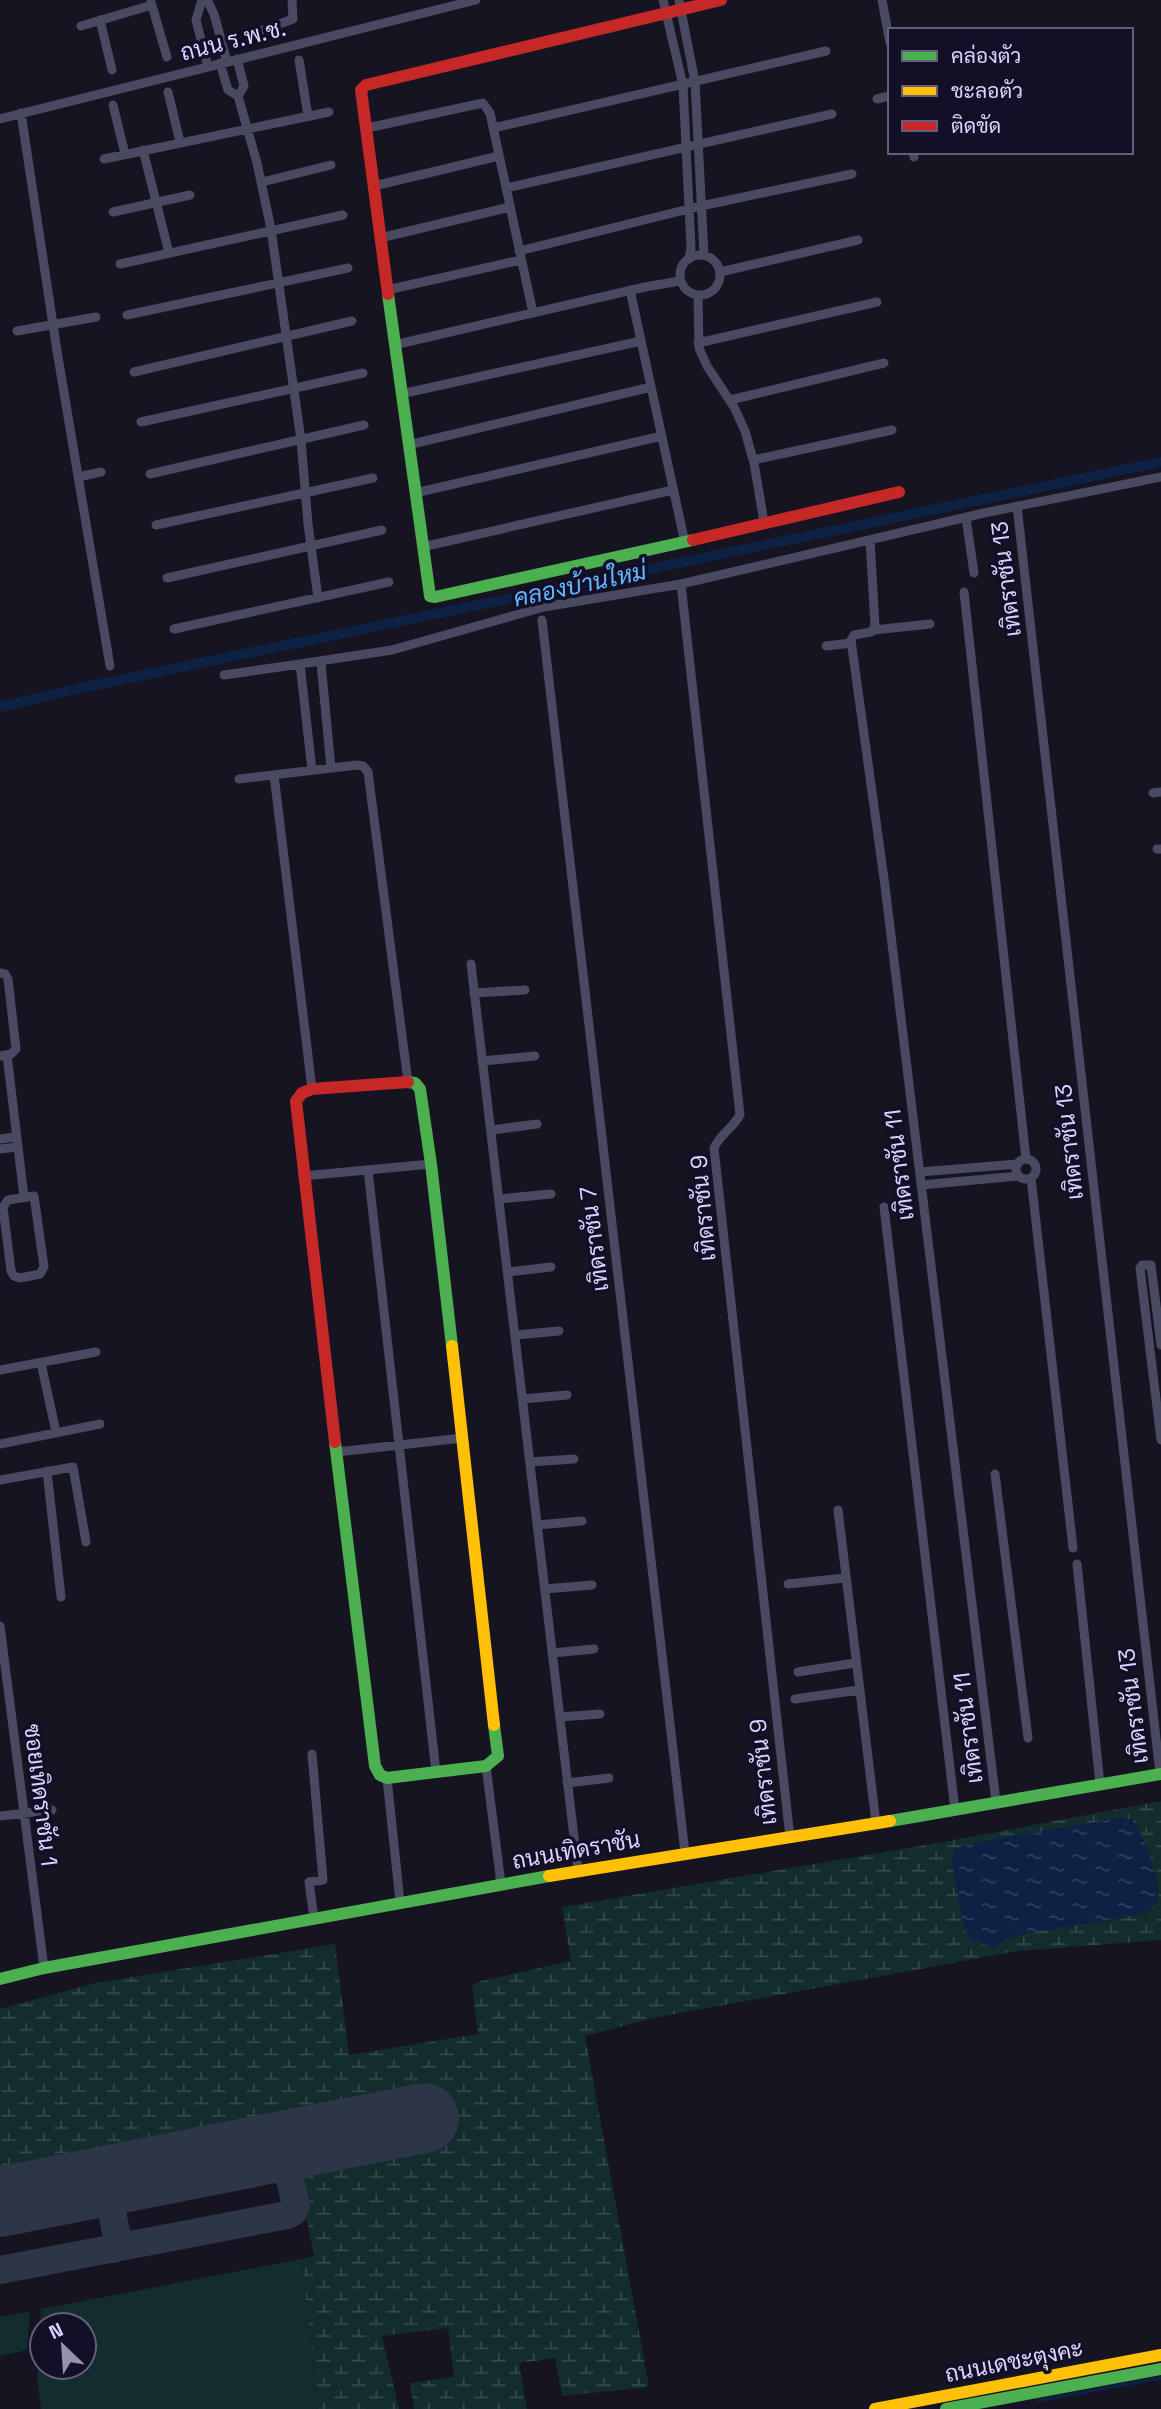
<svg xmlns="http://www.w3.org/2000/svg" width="1161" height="2409" viewBox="0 0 1161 2409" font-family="'Space Grotesk',Sarabun,sans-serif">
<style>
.green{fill:#132c2d;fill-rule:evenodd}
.wetland{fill:url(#wetland-marsh);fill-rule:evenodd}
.water{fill:url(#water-ripples)}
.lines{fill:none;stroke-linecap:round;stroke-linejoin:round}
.stream{stroke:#0d2144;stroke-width:3.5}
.canal{stroke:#0d2144;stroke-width:10}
.taxiway{stroke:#2c3646;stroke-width:28}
.runway{stroke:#2c3646;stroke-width:70}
.street{stroke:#4a4962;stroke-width:9}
.fast{stroke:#4caf50;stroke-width:12}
.slow{stroke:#ffc107;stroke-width:12}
.jam{stroke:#c62828;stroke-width:12}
.labels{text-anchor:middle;stroke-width:7;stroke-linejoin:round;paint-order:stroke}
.street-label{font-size:23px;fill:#d9d4ff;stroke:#130f26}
.water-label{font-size:24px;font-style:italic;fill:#62b6ff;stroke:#130f26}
</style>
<defs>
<pattern id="wetland-marsh" width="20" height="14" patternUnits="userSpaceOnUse" patternTransform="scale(1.75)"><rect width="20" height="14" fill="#132c2d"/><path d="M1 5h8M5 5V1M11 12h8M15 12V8" fill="none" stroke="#354a4c"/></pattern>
<pattern id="water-ripples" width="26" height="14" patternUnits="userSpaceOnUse" patternTransform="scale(1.75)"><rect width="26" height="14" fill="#0d2144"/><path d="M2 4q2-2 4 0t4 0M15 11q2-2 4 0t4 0" fill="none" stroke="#304060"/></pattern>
</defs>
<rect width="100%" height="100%" fill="#161421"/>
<!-- green -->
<path class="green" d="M302 2259 318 2409H41L37 2378 41 2309ZM42 2325H84V2367H42Z
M30 2311 27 2350 0 2356V2317Z"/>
<!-- wetland -->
<path class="wetland" d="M1161 1801V1940L1018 1951 653 2018 585 2036 649 2387 562 2396 555 2358 519 2363 527 2409H414L410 2383 454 2377 448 2328 382 2336 399 2409H318L302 2259 314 2256 296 2163 433 2136 427 2098 0 2181V2009L95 1983 335 1944 349 2055 478 2034 472 1985 481 1981 571 1961 562 1907 943 1842ZM1120 1818 1156 1877 1159 1900 1147 1913 1021 1934 992 1947 956 1849 969 1844Z"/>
<!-- water -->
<path class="water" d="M1120 1818 1131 1819C1149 1839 1155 1874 1159 1900L1147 1913 1021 1934 992 1947 972 1940 965 1931 951 1860 955 1849 969 1844Z"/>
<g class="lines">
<!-- stream -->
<path class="stream" d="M1036 2401 1161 2378"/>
<!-- canal -->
<path class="canal" d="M0 707 72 690 1161 462"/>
<!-- taxiway -->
<path class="taxiway" d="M113 2249 117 2237 108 2191 113 2179
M0 2270 287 2215 293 2212 296 2205 285 2158 294 2144"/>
<!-- runway -->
<path class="runway" d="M0 2202 424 2118"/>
<!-- street -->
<path class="street" d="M202 0 196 20 208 67
M207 0 214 14 227 62
M663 0 683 85 691 248 689 259
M679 0 695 82 704 255
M882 0 890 43
M151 2 167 57
M100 20 112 70
M81 26 152 5
M249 35 293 19 292 0
M237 59 244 86 238 96
M299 60 308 116
M220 63 228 90 238 96 257 163 271 229 301 440 308 524 318 598
M168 92 180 142
M877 99 890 96
M113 105 125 154
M21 113 57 351 110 666
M0 119 476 0
M367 128 483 103 490 113 533 313
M493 128 826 51
M143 150 169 253
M913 152 914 157
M104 159 329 112
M262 182 331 165
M374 186 499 156
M506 188 832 114
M113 212 190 195
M380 238 510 207
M519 251 701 206 852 174
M680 275a20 20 0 1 1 40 0a20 20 0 1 1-40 0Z
M120 264 343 215
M720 272 858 240
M387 290 521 260
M630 290 685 543
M698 296 699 348 707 366 734 407 745 431 754 463 764 522
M127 315 348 268
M17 331 96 317
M698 343 877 302
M394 345 645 287 680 281
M134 372 352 321
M401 394 641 341
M730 400 884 363
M141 422 363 373
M408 445 651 387
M753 460 892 430
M150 474 364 425
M78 477 101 472
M415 493 662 436
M1017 506 1160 1774
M966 518 974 573
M156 525 373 478
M870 540 875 626 871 632 854 635 851 640 885 886 996 1802
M422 547 673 490
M167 578 382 530
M681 584 740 1115C733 1128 720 1134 714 1148L790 1838
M964 592 1026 1159
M542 620 685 1853
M174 629 389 582
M874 630 930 624
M826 646 851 643
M321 663 331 768
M224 675 300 664
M312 770 300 664 392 650 544 607 681 584 984 513 1161 477
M274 775 312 1089
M239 779 357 765 363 766 368 772 408 1082
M1153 793 1161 792
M1157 849H1161
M471 964 578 1871
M0 973 5 974 8 979 16 1049 11 1054 0 1056
M474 993 525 990
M7 1055 24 1197
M482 1061 535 1056
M492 1130 537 1124
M0 1139 15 1137
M0 1149 17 1147
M1016 1169a10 10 0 1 1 20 0a10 10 0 1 1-20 0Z
M368 1170 436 1772
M920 1172 1018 1164
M303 1176 431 1164
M1031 1178 1073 1548
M921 1185 1019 1176
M34 1196 44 1267 40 1274 20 1278 14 1276 11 1271 3 1207 8 1200Z
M499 1199 551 1194
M884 1207 955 1810
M508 1272 551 1267
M516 1335 559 1331
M1161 1345 1151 1265H1142L1140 1268 1161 1440
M41 1363 56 1432
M0 1370 96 1352
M523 1399 567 1395
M0 1444 100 1424
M337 1452 462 1438
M530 1462 574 1459
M47 1471 61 1597
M995 1474 1028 1738
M0 1480 73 1467 86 1542
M838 1510 876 1823
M538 1525 582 1521
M1077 1564 1100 1784
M788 1584 845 1578
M545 1589 592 1585
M0 1626 44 1968
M552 1653 594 1649
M798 1672 855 1663
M795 1699 859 1690
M560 1717 600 1714
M312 1754 323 1880 309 1882 314 1918
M486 1766 501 1884
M387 1778 400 1902
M567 1783 609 1778
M0 1816 52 1810"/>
<!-- fast -->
<path class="fast" d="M388 294 430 596 435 597 693 540
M408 1082 415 1083 420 1089 431 1164 452 1346
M335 1442 375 1766 380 1775 387 1778 486 1766 498 1756 494 1725
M890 1821 1161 1774
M0 1979 44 1968 549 1876
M946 2409 1161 2369"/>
<!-- slow -->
<path class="slow" d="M452 1346 494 1725
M549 1876 890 1821
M875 2409 1161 2355"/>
<!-- jam -->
<path class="jam" d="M388 294 361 90 366 85 721 0
M693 540 899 492
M335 1442 296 1101 302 1093 312 1089 408 1082"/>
</g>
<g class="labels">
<!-- street labels -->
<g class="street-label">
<text transform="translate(233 40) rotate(-14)" y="8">ถนน ร.พ.ช.</text>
<text transform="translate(1006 579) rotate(-97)" y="8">เทิดราชัน 13</text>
<text transform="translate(1069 1142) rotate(-96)" y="8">เทิดราชัน 13</text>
<text transform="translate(899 1165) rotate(-97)" y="8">เทิดราชัน 11</text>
<text transform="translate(703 1208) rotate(-95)" y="8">เทิดราชัน 9</text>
<text transform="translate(594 1239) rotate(-97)" y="8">เทิดราชัน 7</text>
<text transform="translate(1133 1706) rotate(-97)" y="8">เทิดราชัน 13</text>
<text transform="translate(968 1728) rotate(-97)" y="8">เทิดราชัน 11</text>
<text transform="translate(763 1772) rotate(-96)" y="8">เทิดราชัน 9</text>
<text transform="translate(41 1795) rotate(83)" y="8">ซอยเทิดราชัน 1</text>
<text transform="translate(576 1850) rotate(-10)" y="8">ถนนเทิดราชัน</text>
<text transform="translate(1014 2361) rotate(-11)" y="8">ถนนเดชะตุงคะ</text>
</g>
<!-- water labels -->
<g class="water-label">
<text transform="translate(580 585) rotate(-12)" y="8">คลองบ้านใหม่</text>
</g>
</g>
<!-- legend -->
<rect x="888" y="28" width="245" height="126" fill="#130f26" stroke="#625e7d" stroke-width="2"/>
<rect x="902" y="51" width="35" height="10" fill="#4caf50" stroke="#625e7d" stroke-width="2"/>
<text x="951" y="63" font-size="21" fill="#d9d4ff">คล่องตัว</text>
<rect x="902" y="86" width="35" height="10" fill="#ffc107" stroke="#625e7d" stroke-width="2"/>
<text x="951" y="98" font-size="21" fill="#d9d4ff">ชะลอตัว</text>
<rect x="902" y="121" width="35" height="10" fill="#c62828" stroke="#625e7d" stroke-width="2"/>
<text x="951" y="133" font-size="21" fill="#d9d4ff">ติดขัด</text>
<!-- north arrow -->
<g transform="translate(63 2346) rotate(335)"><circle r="33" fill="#130f26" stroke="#625e7d" stroke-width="2"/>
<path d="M0-5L12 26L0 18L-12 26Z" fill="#9591b1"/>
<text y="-10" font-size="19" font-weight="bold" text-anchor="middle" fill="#d9d4ff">N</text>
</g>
</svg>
